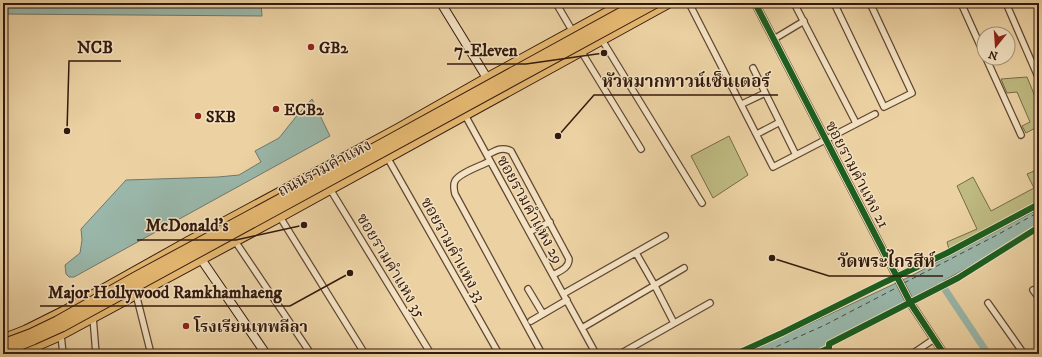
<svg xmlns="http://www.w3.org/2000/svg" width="1042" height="357" viewBox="0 0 1042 357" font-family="'IM FELL DW Pica','Noto Serif Thai',serif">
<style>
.green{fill:#beba81;stroke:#786a46}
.water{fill:#99b7aa;stroke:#70786b}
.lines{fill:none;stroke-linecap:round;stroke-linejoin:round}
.canal{stroke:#99b7aa;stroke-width:7}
.ferry{stroke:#52483b;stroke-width:1;stroke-dasharray:5 4;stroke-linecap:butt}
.minor-casing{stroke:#614732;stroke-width:8}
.tertiary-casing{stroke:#614732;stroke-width:9}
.secondary-casing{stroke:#33190c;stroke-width:10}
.primary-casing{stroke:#33190c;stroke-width:11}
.minor{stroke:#f3e2c3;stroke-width:5.5}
.tertiary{stroke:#f3e2c3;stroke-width:7}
.secondary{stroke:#f3e2c3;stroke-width:8}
.primary{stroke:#e6b972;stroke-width:9}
.primary-bridge-casing{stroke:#33190c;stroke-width:11;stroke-linecap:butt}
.primary-bridge{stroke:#e6b972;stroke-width:9}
.cycleway-casing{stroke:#f3e2c3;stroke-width:8}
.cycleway{stroke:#1b5e20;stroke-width:6}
.poi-dot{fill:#8f2418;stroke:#f3e2c3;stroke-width:1.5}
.labels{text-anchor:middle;stroke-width:3;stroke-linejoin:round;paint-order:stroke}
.poi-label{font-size:16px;font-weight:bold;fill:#33190c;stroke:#f3e2c3;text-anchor:start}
.street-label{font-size:16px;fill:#33190c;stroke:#f3e2c3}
.leader{fill:none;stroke:#33190c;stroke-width:1.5}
.callout-dot{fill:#33190c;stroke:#f3e2c3;stroke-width:1.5}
.callout-label{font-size:17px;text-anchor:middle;font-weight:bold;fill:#33190c;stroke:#f3e2c3;stroke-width:3;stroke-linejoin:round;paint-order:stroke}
</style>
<rect width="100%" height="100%" fill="#ecd2a3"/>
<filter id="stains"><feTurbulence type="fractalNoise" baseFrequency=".005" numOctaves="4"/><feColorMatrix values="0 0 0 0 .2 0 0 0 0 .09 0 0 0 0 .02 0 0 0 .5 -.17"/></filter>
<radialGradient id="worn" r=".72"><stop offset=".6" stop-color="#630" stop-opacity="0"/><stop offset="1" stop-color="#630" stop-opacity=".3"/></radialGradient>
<!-- green -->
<path class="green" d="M1027 77 1039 106V126L1026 133 1022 126 1030 122 1017 92 1007 93 1001 79Z
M729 136 748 175 713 198 691 156Z
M1039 169V201L949 249 947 242 977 229 957 186 973 177 991 211 1034 188 1027 174Z"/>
<!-- water -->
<path class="water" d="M3 3H261L262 16 3 14Z
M312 99 330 136 74 277H69L66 274 65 265 80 253 82 240 81 229 126 180 218 177 239 175 261 162 255 151 279 138 299 113Z
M1039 209V225L1029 230 990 255 904 303 826 342V346L810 354H745L909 277Z"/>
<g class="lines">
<!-- canal -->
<path class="canal" d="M936 276 988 354"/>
<!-- ferry -->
<path class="ferry" d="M904 283 997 235 1039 212
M760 354 825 325 898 287"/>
<defs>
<path id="minor" d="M556 3 573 32
M689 3 773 167 875 114
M794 3 856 123
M834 3 884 107 912 93 870 3
M961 3 984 54
M1006 3 1039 79
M774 39 804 21
M602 40 702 203
M581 51 641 149
M986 58 1021 135
M753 68 796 155
M742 104 765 93
M465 115 596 354
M757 134 780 122
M487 155C495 151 502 146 511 151L569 259C569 268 560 271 553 275
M387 157 499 354
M490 161C481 166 459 173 455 181 453 185 454 190 455 194L542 354
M330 189 431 354
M280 217 365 354
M529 232 550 222
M235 241 311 354
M636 253 655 286 674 323
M528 289 543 314
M1033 290 1039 298
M136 294 151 354
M563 294 665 236
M988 303 1024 354
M93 317 96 354
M531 321 567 300
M582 328 684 268
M61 335 63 354
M620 354 710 303
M912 354 934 339"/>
<path id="tertiary" d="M755 3 911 304 944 354"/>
<path id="secondary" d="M441 3 487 78
M201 259 266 354"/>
<path id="primary" d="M3 339 26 330 64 311 189 241 399 128 487 78 624 3
M18 354 57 337 280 217 669 3"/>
</defs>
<!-- minor casing -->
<use href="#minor" class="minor-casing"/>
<!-- tertiary casing -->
<use href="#tertiary" class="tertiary-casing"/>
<!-- secondary casing -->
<use href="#secondary" class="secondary-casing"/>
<!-- primary casing -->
<use href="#primary" class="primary-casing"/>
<!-- minor -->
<use href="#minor" class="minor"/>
<!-- tertiary -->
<use href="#tertiary" class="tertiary"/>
<!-- secondary -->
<use href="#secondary" class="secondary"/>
<!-- primary -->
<use href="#primary" class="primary"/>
<defs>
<path id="primary-bridge" d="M3 344 30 334 57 321 135 277 385 142 638 3
M3 352 33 340 62 327 656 3"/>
</defs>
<!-- primary-bridge casing -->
<use href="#primary-bridge" class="primary-bridge-casing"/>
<!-- primary-bridge -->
<use href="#primary-bridge" class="primary-bridge"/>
<defs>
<path id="cycleway" d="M755 3 911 304 944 354
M736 354 782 333 883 283 947 253 1039 204
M816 354 829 348V344L958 278 1039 227"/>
</defs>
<!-- cycleway casing -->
<use href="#cycleway" class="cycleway-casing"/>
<!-- cycleway -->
<use href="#cycleway" class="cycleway"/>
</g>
<!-- markers -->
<g class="poi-dot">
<circle cx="311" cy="47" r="4"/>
<circle cx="276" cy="109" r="4"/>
<circle cx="198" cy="116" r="4"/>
<circle cx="186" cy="326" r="4"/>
</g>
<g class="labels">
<!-- poi labels -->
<g class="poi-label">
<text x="319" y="53">GB2</text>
<text x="284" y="115">ECB2</text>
<text x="206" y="122">SKB</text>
<text x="194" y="332">โรงเรียนเทพลีลา</text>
</g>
<!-- street labels -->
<g class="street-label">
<text transform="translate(324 167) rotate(-28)" y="6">ถนนรามคำแหง</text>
<text transform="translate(858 174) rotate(62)" y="6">ซอยรามคำแหง 21</text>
<text transform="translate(531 209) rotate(61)" y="6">ซอยรามคำแหง 29</text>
<text transform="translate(454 249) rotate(61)" y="6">ซอยรามคำแหง 33</text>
<text transform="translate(392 265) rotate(59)" y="6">ซอยรามคำแหง 35</text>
</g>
</g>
<!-- callouts -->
<path class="leader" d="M67 131L69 61H121M604 53L526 64H447M558 136L594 95H778M304 225L236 240H137M772 258L829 276H943M350 273L290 306H40"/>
<g class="callout-dot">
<circle cx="67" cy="131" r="4"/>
<circle cx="604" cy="53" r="4"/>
<circle cx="558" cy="136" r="4"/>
<circle cx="304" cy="225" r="4"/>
<circle cx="772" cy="258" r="4"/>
<circle cx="350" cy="273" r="4"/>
</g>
<g class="callout-label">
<text x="95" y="53">NCB</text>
<text x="486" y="56">7-Eleven</text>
<text x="686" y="87">หัวหมากทาวน์เซ็นเตอร์</text>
<text x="187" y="231">McDonald's</text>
<text x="886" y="267">วัดพระไกรสีห์</text>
<text x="165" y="298">Major Hollywood Ramkhamhaeng</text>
</g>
<!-- margin -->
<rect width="1042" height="357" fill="none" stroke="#ecd2a3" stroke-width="16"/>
<rect x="4" y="4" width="1034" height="349" fill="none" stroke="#33190c" stroke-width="2"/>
<rect x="8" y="8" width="1026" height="341" fill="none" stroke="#33190c"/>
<!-- north arrow -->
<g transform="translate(996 46) rotate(197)"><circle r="19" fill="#f3e2c3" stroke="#a6927a"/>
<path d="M0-3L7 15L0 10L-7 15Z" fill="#8f2418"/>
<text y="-6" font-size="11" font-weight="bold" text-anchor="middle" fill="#33190c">N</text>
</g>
<rect width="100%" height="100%" filter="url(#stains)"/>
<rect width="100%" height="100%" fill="url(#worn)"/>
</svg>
